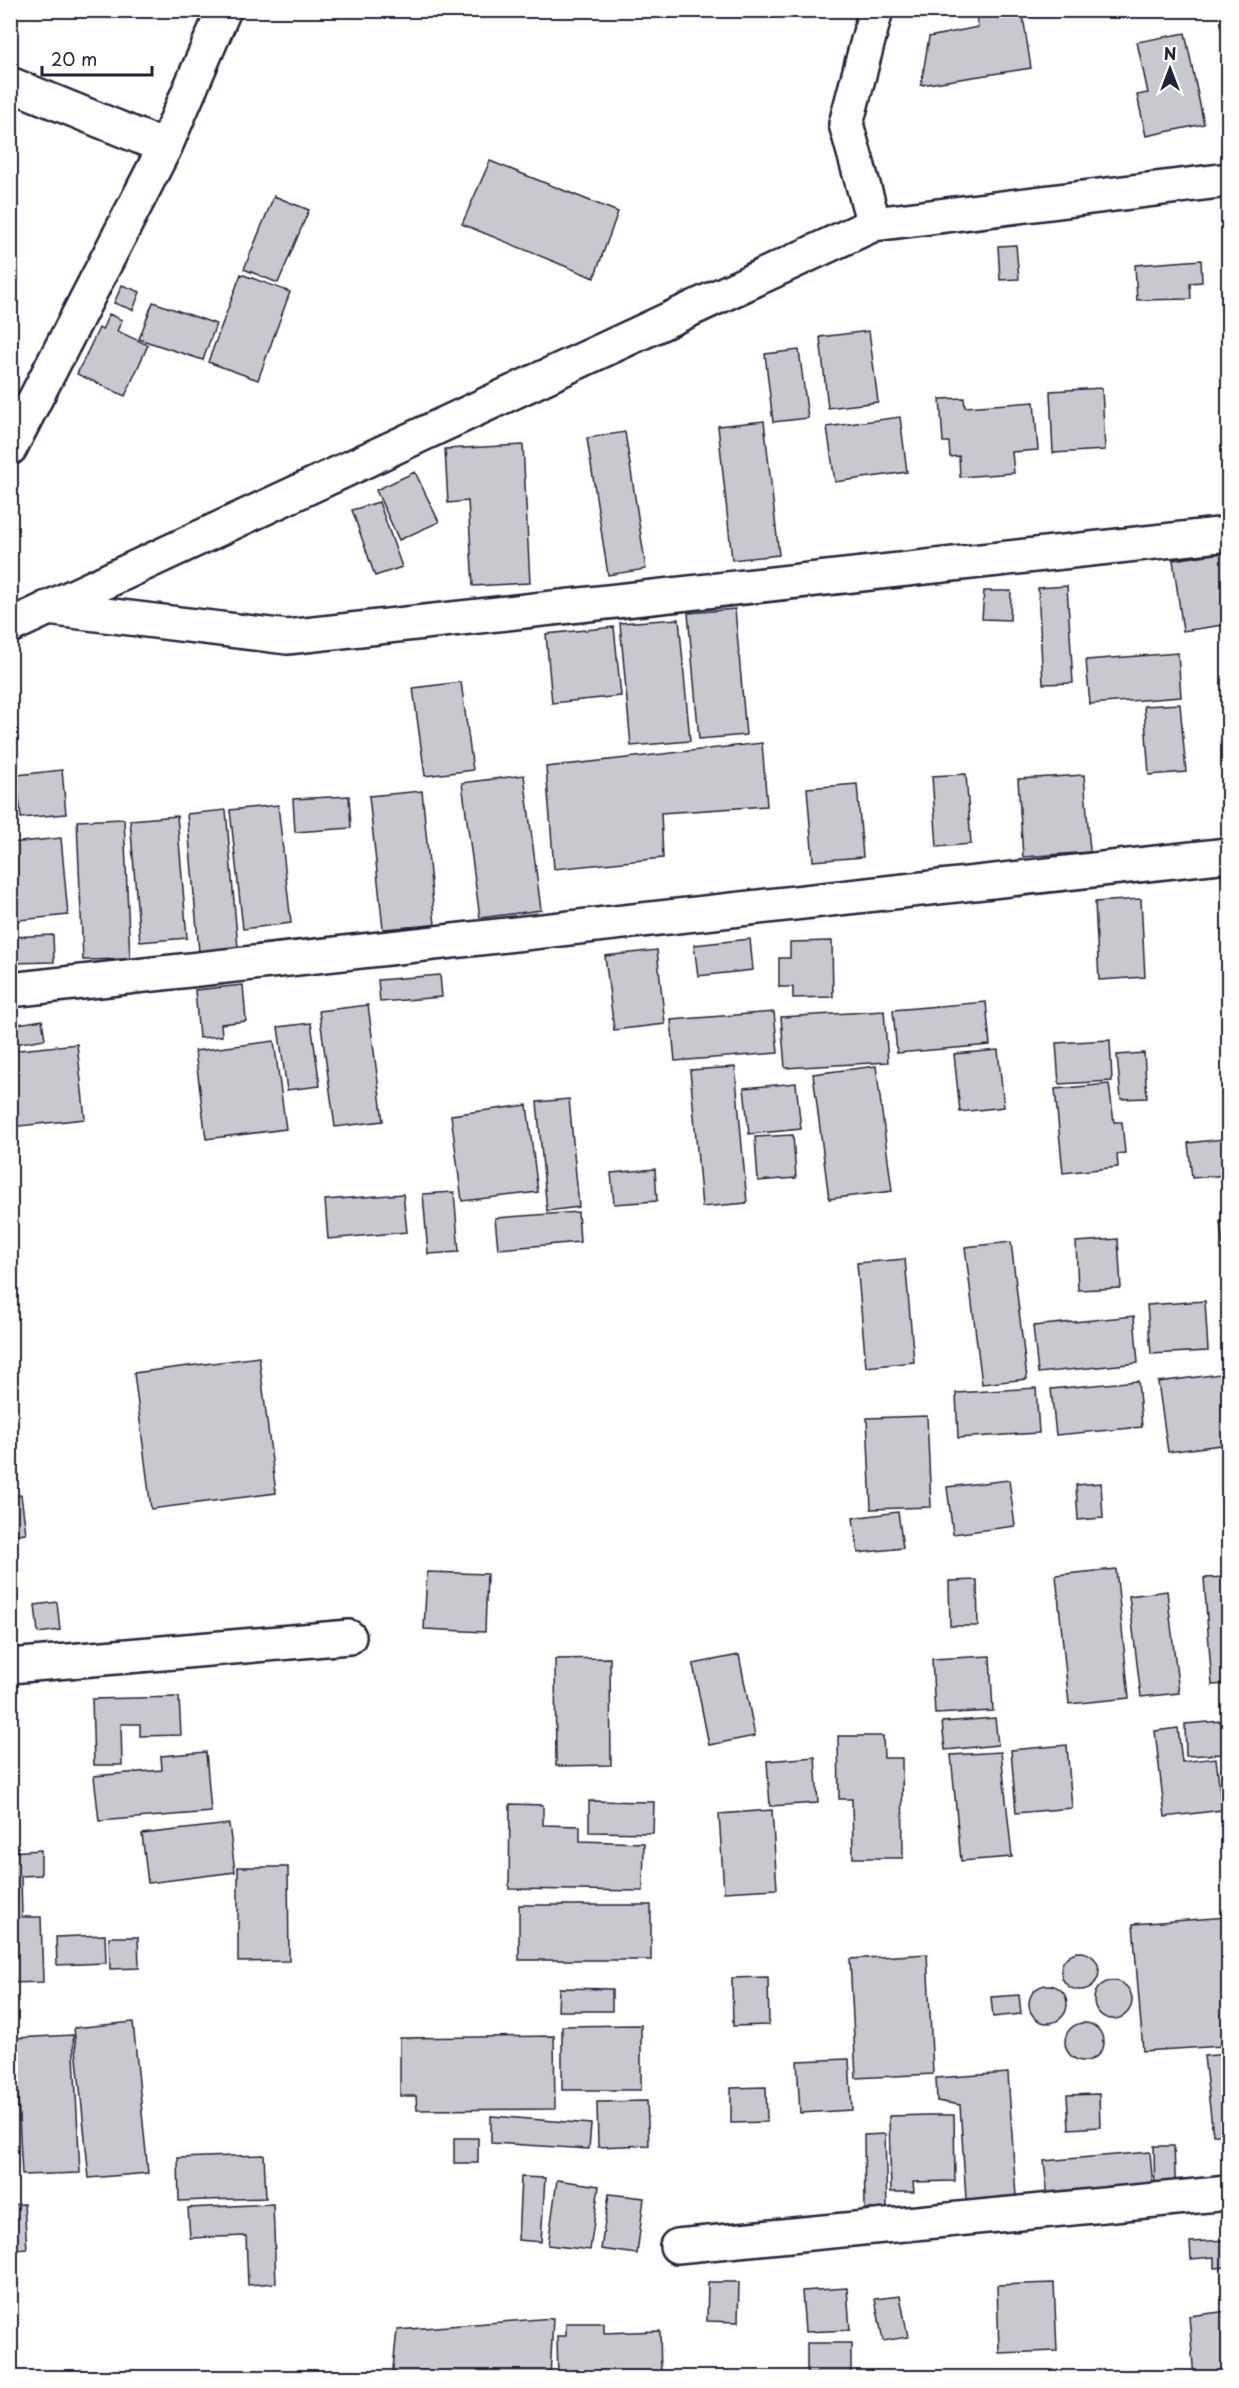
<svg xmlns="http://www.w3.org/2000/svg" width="1239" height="2388" viewBox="0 0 1239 2388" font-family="'Playpen Sans',sans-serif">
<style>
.building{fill:#c8c8cf;stroke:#22223b;stroke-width:1.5}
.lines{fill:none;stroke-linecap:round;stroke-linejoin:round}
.minor-casing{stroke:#22223b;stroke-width:38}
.minor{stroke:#fff;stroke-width:33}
</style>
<rect width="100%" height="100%" fill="#fff"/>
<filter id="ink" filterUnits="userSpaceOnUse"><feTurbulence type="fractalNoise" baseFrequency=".0167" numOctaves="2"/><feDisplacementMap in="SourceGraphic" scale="12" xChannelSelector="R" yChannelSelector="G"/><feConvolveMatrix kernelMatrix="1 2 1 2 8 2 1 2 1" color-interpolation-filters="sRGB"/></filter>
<g filter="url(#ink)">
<!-- building -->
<path class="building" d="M975 10H1022L1031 68 921 85 929 37 978 27Z
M1185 33 1204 124 1146 136 1137 95 1148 93 1137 42Z
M490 161 618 212 594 278 462 224Z
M274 196 309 210 278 283 244 269Z
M1016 245 1019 279 1000 280 998 246Z
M1201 260 1202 282 1190 283 1191 299 1137 300 1135 265Z
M241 274 290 292 258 380 208 362Z
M122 285 140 292 133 310 114 303Z
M153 302 216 324 203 360 139 339Z
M109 314 122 320 117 331 148 345 125 396 77 374 99 328 102 330Z
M869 331 878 402 828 408 820 337Z
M799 350 808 418 773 422 765 354Z
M1102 388 1105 450 1053 453 1050 391Z
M964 398 965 407 1034 402 1038 450 1012 452 1014 473 960 477 959 456 950 457 949 442H943L940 399Z
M900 417 907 472 835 482 827 427Z
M764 421 779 555 732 560 718 426Z
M625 432 646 569 608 575 587 438Z
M523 445 530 583 473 586 468 501 448 503 445 449Z
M415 472 439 522 399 540 376 490Z
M379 502 402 567 375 576 352 510Z
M1228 552V612H1222L1223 625 1183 631 1173 560Z
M1067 586 1073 683 1043 684 1038 588Z
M984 591H1011L1010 620 982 619Z
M735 609 746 735 699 739 688 613Z
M679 619 690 741 631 746 620 623Z
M614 627 621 696 552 703 546 634Z
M1178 653 1181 697 1090 704 1086 660Z
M461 682 473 770 425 776 413 688Z
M1180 704 1186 772 1149 775 1144 706Z
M762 743 767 806 661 813 663 858 554 869 546 767Z
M62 770 66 814 21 818 17 775Z
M966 774 971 844 937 847 932 776Z
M524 775 541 910 480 918 462 783Z
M1084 775 1090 852 1023 857 1018 779Z
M857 784 863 857 813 861 807 788Z
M422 791 435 925 383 929 369 796Z
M349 796 351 828 295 832 293 799Z
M278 805 291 923 243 929 230 810Z
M226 810 238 948 199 952 187 814Z
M177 816 187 938 140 942 130 820Z
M124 819 130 959 83 960 77 821Z
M61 838 68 915 10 921V843Z
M1141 899 1145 977 1099 980 1095 902Z
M53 935 54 962 10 963V937Z
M750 939 753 970 698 976 694 945Z
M832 941 833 997 793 998V987H779V958H790V942Z
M657 950 665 1024 614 1030 605 956Z
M440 975 442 997 380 1002 378 980Z
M243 985 246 1021 221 1024 222 1036 199 1038 195 990Z
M986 1002 990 1045 897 1053 893 1010Z
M368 1005 383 1121 335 1127 319 1011Z
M884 1011 888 1062 785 1068 781 1017Z
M774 1012 778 1053 675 1061 671 1020Z
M42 1020 45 1039 15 1044 12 1025Z
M311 1023 320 1086 287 1090 278 1027Z
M1110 1040 1112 1081 1059 1084 1056 1043Z
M274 1041 286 1129 206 1139 195 1051Z
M77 1044 85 1119 10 1127V1051Z
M998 1050 1004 1107 960 1112 954 1054Z
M1144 1053 1147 1098 1121 1099 1117 1055Z
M876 1066 892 1191 829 1199 813 1074Z
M735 1067 747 1203 702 1207 690 1070Z
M796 1083 801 1129 749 1134 744 1088Z
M1109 1084 1114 1122H1122L1125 1153 1117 1154 1118 1167 1063 1173 1055 1089Z
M569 1099 579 1207 547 1211 537 1102Z
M527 1105 538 1192 462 1201 451 1115Z
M793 1135 796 1178 758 1181 755 1137Z
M1223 1139 1227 1175 1192 1178 1188 1143Z
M655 1169 657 1201 614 1204 611 1173Z
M454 1192 459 1252 428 1254 423 1194Z
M403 1194 407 1232 328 1239 325 1200Z
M578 1212 580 1242 498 1249 495 1218Z
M1228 1221V1244L1223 1245 1220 1222Z
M1118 1239 1121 1288 1078 1290 1076 1242Z
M1011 1242 1027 1379 982 1384 965 1247Z
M905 1259 914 1362 866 1367 857 1263Z
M1205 1301 1208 1351 1151 1354 1147 1305Z
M1134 1316 1138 1363 1038 1373 1033 1326Z
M259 1357 276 1493 151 1509 134 1373Z
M1228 1373V1444L1168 1452 1158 1382Z
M1138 1381 1142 1427 1056 1435 1051 1389Z
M1036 1388 1039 1433 958 1438 956 1393Z
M927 1416 931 1507 871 1509 867 1418Z
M1009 1480 1015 1526 953 1534 947 1487Z
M1101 1483 1103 1518 1078 1520 1076 1485Z
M21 1495 26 1533 10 1535V1497Z
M898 1512 903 1548 858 1553 853 1518Z
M1116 1569 1129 1698 1069 1704 1056 1575Z
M427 1572 487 1574 485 1632 424 1629Z
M1228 1577V1684L1212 1685 1204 1578Z
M977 1580 978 1626H950L949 1581Z
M1167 1591 1179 1693 1141 1697 1129 1596Z
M57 1602 60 1630 38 1633 35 1605Z
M739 1655 755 1736 709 1745 693 1664Z
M990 1656 993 1711 935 1714 932 1659Z
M610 1658 611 1765 556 1766 555 1659Z
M179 1697 181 1735 140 1736V1724H121L122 1765H94L92 1699Z
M995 1718 998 1745 945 1750 942 1722Z
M1221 1721 1223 1754 1186 1756 1185 1724Z
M1178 1728 1182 1762 1216 1758 1222 1810 1165 1817 1155 1731Z
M838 1736H883L884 1758H902L903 1858H853L852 1799H839Z
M1067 1745 1072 1808 1016 1813 1011 1750Z
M206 1752 211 1812 99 1821 94 1776 162 1770 161 1756Z
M1001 1752 1012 1857 961 1861 951 1755Z
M815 1757 818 1803 770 1806 767 1761Z
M589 1801 654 1802 653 1833 589 1832Z
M510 1804 543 1805V1825L580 1826V1841L644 1843 643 1891 509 1889Z
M772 1810 777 1889 724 1892 719 1814Z
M229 1824 235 1872 148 1883 142 1834Z
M41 1850V1875L21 1876 22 1917H41L43 1982 10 1983V1852Z
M238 1867H288L289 1961 238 1962Z
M519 1905H651V1960H519Z
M1228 1917V2040L1223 2046 1143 2051 1133 1924Z
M105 1935 106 1963 57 1965 56 1937Z
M109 1937H138L139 1968 110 1969Z
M1061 1971a19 19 0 1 1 38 0a19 19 0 1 1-38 0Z
M927 1954 933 2074 856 2078 850 1959Z
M768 1977 769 2025 733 2026 732 1978Z
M1094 2000a19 19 0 1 1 38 0a19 19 0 1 1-38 0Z
M1029 2004a19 19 0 1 1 38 0a19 19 0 1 1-38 0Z
M559 1988 612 1989V2011H558Z
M1019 1995 1021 2014 993 2017 991 1997Z
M133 2022 148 2173 89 2178 74 2028Z
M1065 2042a19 19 0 1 1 38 0a19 19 0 1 1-38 0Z
M641 2025V2090H562V2026Z
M73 2035 80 2173 22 2175 15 2038Z
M554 2036 555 2109 417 2110 416 2096H400V2038Z
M1228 2054V2134L1213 2135 1204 2056Z
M849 2059 852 2110 800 2113 797 2061Z
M1008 2073 1017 2212 967 2215 960 2105 937 2101 936 2078Z
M766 2087 767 2122 731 2123V2088Z
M1099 2094 1100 2127 1069 2129 1067 2095Z
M647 2101 649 2145 598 2147 597 2102Z
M930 2115H954L955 2181 913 2182 914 2192H891L889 2116Z
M491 2116 591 2124 589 2149 491 2143Z
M885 2134 887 2209H865L864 2135Z
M454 2138H478V2163H454Z
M1154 2146H1174L1176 2200H1155Z
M1150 2152 1154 2200 1049 2209 1044 2161Z
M264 2155 266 2198 179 2201 178 2158Z
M521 2177 545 2178 541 2242 518 2240Z
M557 2180 599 2186 590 2250 548 2245Z
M609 2194 644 2198 637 2254 601 2249Z
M24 2204 27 2249 10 2250V2205Z
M273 2204 276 2283 248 2285 246 2236 190 2238 188 2208Z
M1228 2240V2267L1214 2268V2257L1191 2259 1190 2242Z
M708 2282H739L738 2322 707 2321Z
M1054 2283 1057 2351 999 2353 997 2285Z
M847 2288 850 2330 805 2332 802 2291Z
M900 2296 908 2337 883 2341 875 2299Z
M1228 2311V2378H1194L1189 2316Z
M553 2318 550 2378H392L397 2330Z
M566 2323H604V2333L660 2331 661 2378H558L557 2336H566Z
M807 2343H851V2374H807Z"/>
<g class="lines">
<defs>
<path id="minor" d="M10 84 165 147
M874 224 846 124 876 10
M10 448 165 147 224 10
M47 608 287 637 1228 534
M10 626 874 224 1228 180
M10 990 1228 855
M10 1666 349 1637
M677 2246 1228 2193"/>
</defs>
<!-- minor casing -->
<use href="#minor" class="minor-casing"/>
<!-- minor -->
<use href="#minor" class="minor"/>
</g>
</g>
<!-- margin -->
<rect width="1239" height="2388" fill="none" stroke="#fff" stroke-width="36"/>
<rect x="18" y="18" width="1203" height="2352" fill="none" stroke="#22223b" stroke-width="2" filter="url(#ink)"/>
<!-- north arrow -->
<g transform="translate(1170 69)" stroke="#ffffff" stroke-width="4.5" paint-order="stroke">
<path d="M0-4.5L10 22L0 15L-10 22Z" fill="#22223b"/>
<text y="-9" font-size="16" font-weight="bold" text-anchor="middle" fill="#22223b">N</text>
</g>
<!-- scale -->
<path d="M42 66v9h110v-9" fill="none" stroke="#22223b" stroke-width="3"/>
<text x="51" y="66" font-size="18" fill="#22223b" stroke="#ffffff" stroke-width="4.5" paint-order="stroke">20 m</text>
</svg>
